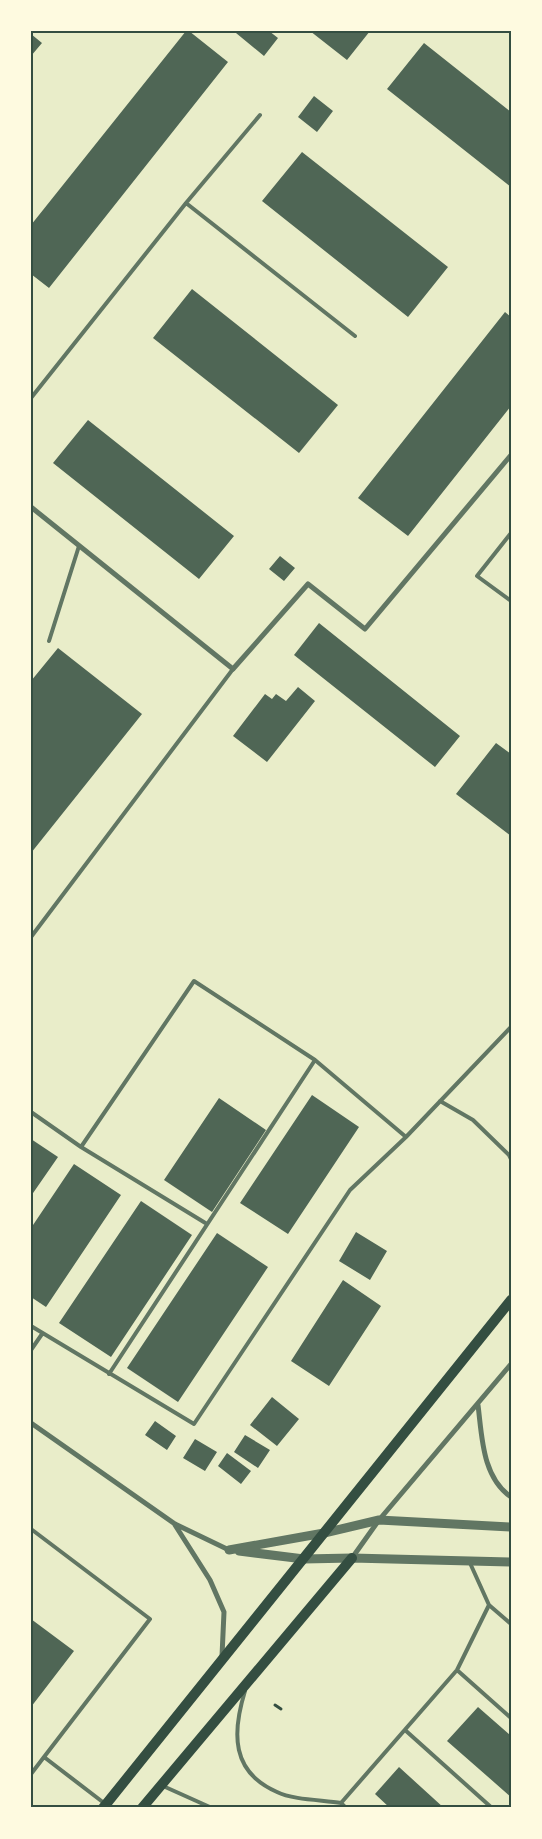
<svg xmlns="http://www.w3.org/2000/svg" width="542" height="1839" viewBox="0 0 542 1839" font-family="'PT Serif',serif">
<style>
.building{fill:#4f6655}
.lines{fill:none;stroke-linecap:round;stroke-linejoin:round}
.path{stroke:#344e41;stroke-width:3}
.service{stroke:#617663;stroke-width:4}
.minor{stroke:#617663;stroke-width:5}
.tertiary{stroke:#617663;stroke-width:9}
.secondary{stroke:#344e41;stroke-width:10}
.neatline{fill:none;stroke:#344e41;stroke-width:2}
</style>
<rect width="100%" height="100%" fill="#e9edc9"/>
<!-- building -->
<path class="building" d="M186 31H189L228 62 49 288 31 274V225Z
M237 31H269L278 38 264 56 236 33Z
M310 31H370L347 60Z
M31 34 42 43 31 56Z
M424 43 511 112V187L387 89Z
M314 96 333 111 317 132 298 117Z
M302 152 448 267 408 317 262 201Z
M192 289 338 405 299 453 153 338Z
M505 312 511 317V406L408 536 358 498Z
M88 420 234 536 199 579 53 463Z
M280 556 295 568 284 581 269 569Z
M319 623 460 736 435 767 294 655Z
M58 648 142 714 31 853V681Z
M298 687 315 701 267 762 233 736 265 694 272 699 276 694 286 701Z
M496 743 511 754V836L456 794Z
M312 1095 359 1127 288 1234 240 1203Z
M219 1098 266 1130 212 1212 164 1180Z
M31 1139 58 1157 31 1196Z
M74 1164 121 1195 46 1307 31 1297V1228Z
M141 1201 192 1235 111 1357 59 1323Z
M356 1232 387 1251 370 1280 339 1261Z
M217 1233 268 1267 178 1402 127 1368Z
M343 1280 381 1306 329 1386 291 1361Z
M272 1397 299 1419 277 1446 250 1425Z
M155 1421 176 1436 167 1450 145 1435Z
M245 1435 270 1450 258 1468 234 1452Z
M195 1439 217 1452 205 1471 183 1458Z
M227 1453 251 1471 241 1484 218 1466Z
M31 1619 74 1651 31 1707Z
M478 1707 511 1736V1797L447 1741Z
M399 1767 444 1808H390L375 1794Z"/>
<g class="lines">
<!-- path -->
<path class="path" d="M275 1705 281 1709"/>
<!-- service -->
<path class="service" d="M186 203 355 336
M31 398 186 203 260 115
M511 533 477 576 511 601
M49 641 79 546
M31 937 233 669
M440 1101 473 1120 509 1155 511 1159
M31 1112 81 1147 207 1224
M81 1147 194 981 315 1060 406 1137
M31 1326 194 1424 350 1190 406 1137 511 1027
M31 1350 42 1334
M109 1374 315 1060
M31 1529 150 1619 44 1757
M489 1605 511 1624
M457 1670 511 1718
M245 1691C232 1733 231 1772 277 1792 293 1800 323 1800 341 1803L346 1808
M405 1730 492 1808
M31 1774 44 1757 104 1803
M163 1786 212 1808
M341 1803 457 1670 489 1605 470 1563"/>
<!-- minor -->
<path class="minor" d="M31 507 233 669 308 584 365 629 511 455
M478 1405C482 1436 482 1477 511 1497
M31 1423 175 1524 229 1550
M175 1525 210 1580 224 1612 222 1656
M352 1558 379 1520 511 1364"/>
<!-- tertiary -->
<path class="tertiary" d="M229 1550 324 1533 379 1520 511 1527
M239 1551 304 1559 352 1558 511 1562"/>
<!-- secondary -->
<path class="secondary" d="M103 1808 511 1300
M142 1808 352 1558"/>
</g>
<!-- border -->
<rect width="542" height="1839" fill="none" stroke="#fefae0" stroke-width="65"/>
<rect x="32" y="32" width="478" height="1774" class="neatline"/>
</svg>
